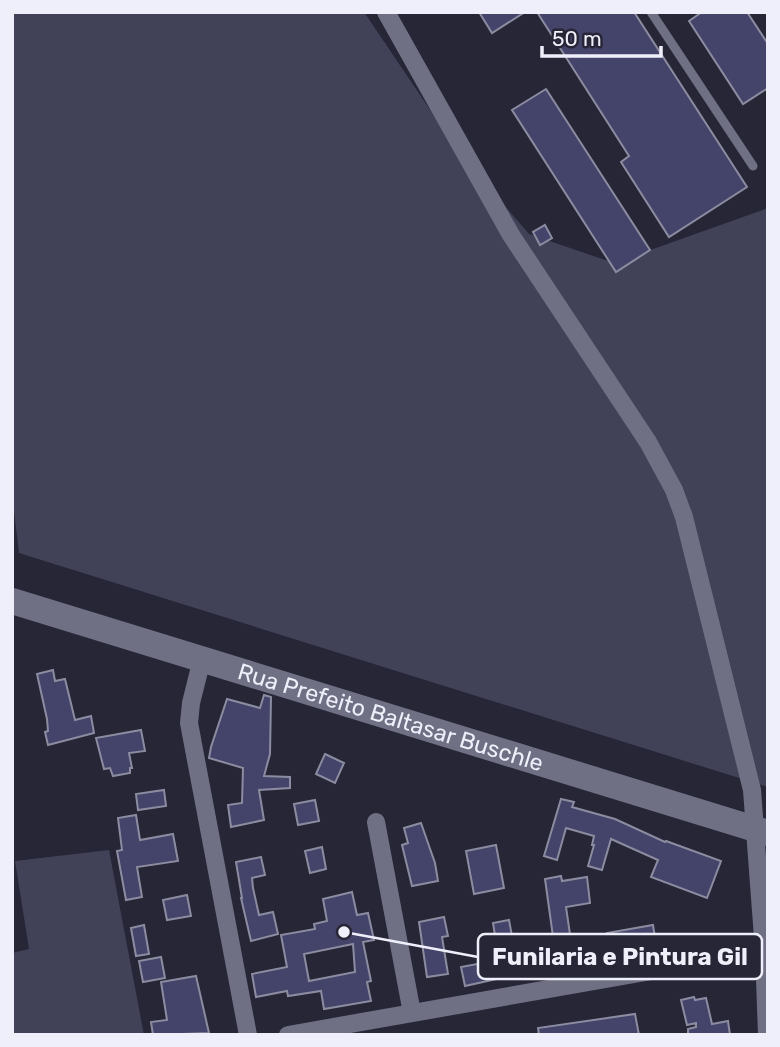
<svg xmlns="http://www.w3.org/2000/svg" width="780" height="1047" viewBox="0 0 780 1047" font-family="Rubik,sans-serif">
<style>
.green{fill:#414258}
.building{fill:#44436a;stroke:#8b8ca0;stroke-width:2;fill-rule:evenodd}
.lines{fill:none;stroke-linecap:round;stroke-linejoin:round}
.service{stroke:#6f7084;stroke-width:9}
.minor{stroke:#6f7084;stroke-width:18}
.secondary{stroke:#6f7084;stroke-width:26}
.labels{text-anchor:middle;stroke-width:7;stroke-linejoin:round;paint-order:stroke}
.street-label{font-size:23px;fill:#efeffb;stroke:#262637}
.leader{fill:none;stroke:#efeffb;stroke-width:2.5}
.callout-dot{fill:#efeffb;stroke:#262637;stroke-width:2.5}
.callout{fill:#262637;stroke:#efeffb;stroke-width:2.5}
.callout-label{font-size:24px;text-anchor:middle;font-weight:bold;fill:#efeffb}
</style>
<rect width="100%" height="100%" fill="#262637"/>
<g class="green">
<path d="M12 12H364L460 154 529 234 614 263 768 208V787L19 553 12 495Z"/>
<path d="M109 850 144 1035H12V953L29 949 15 861Z"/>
</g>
<g class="building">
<path d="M479 12H525L492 33Z"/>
<path d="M537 12H634L747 187 669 237 621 162 629 156Z"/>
<path d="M702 12H747L768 44V88L743 104 689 21Z"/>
<path d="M546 89 650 250 616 272 512 110Z"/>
<path d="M545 225 552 238 540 245 533 232Z"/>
<path d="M53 670 55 681 65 679 75 720 91 716 94 733 48 745 45 732 48 731 47 719 37 674Z"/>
<path d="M264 695 271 697 270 754 264 776 290 777V788L259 790 264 820 231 827 228 805 242 803 243 768 209 758 211 747 227 699 260 708Z"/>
<path d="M141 730 145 751 129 753 132 768H130V773L113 776 110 768 104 769 96 738Z"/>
<path d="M325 754 344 763 335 783 316 774Z"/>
<path d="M164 790 166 806 138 810 136 794Z"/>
<path d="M561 799 574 802 572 807 615 819 665 842 666 841 721 861 707 898 651 877 658 860 611 839 602 870 588 866 594 845H592L594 836 566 828 557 860 544 856Z"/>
<path d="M315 800 319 821 298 825 294 804Z"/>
<path d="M136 815 140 840 173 834 178 861 137 867 142 897 126 900 117 851 122 850 118 818Z"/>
<path d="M421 823 435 863 438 881 412 886 402 845 408 843 404 828Z"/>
<path d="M496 845 504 888 474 894 466 851Z"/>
<path d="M322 847 326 869 310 873 305 851Z"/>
<path d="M261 857 265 875 252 878 253 888 259 915 273 912 278 934 251 941 241 898H242L236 862Z"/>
<path d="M561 876 562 881 587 877 590 903 566 907 572 948 555 951 545 879Z"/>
<path d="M352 892 357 915 368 913 374 940 363 942 371 981 367 982 371 1001 324 1009 321 991 288 996 287 991 256 997 252 974 287 967 281 935 315 929 314 924 327 921 323 899ZM353 944 355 972 309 981 304 954Z"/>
<path d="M187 895 191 916 167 920 163 900Z"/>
<path d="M444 917 448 936 442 937 448 974 427 977 419 922Z"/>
<path d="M509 920 519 974 465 986 461 967 499 960 493 923Z"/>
<path d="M144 925 149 954 136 956 131 928Z"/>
<path d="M653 925 657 951 611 959 607 933Z"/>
<path d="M161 957 165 978 143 982 139 961Z"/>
<path d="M196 976 209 1033 153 1035 151 1022 167 1020 161 982Z"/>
<path d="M694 997 695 1000 706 998 712 1024 728 1021 730 1035H688V1029L696 1027V1023L687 1025 681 1000Z"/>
<path d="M635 1014 639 1035H539L538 1028Z"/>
</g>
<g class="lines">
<path class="service" d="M651 12 753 166"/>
<g class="minor">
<path d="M386 12 511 235 648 442 674 490 684 517 752 790 764 951 767 1035"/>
<path d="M202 659 191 703 189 723 248 1035"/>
<path d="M376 822 412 1013"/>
<path d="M288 1035 764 951"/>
</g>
<path class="secondary" id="s1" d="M12 601 768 833"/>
</g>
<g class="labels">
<g class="street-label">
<text dy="8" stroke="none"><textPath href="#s1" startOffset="396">Rua Prefeito Baltasar Buschle</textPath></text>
</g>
</g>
<path class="leader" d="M344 932L478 957"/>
<circle class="callout-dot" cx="344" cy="932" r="7"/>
<rect class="callout" x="478" y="934" width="284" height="45" rx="7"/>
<g class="callout-label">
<text x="620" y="965">Funilaria e Pintura Gil</text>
</g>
<rect width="780" height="1047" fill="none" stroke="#efeffb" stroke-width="28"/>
<path d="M542 46v10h119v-10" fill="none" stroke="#efeffb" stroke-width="3.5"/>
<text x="552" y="46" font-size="21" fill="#efeffb" stroke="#262637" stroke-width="5" paint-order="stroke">50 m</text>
</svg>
